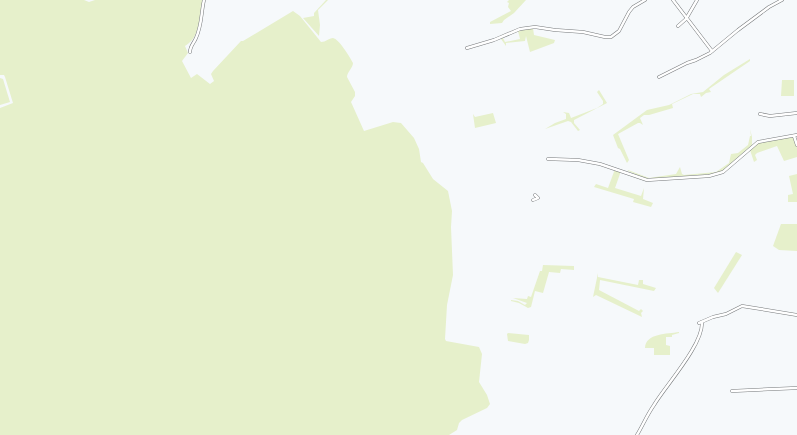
<svg xmlns="http://www.w3.org/2000/svg" width="797" height="435" viewBox="0 0 797 435" font-family="Jost,sans-serif">
<style>
.green{fill:#e6f0cb}
.lines{fill:none;stroke-linecap:round;stroke-linejoin:round}
.street-casing{stroke:#76797b;stroke-width:3.5}
.street{stroke:#fff;stroke-width:2.5}
</style>
<rect width="100%" height="100%" fill="#f6f9fb"/>
<g class="green">
<path d="M0 0H84L89 2 95 0H203C198 16 202 36 185 46L188 53 182 61 191 78 197 74 210 84 214 81 211 74 213 71 241 41H243L293 11 300 16 321 42C326 42 329 38 333 38 339 39 350 57 353 63 353 68 347 72 347 77L355 92V96L351 102 364 131 393 122 401 123 414 138 419 149 421 162 423 163 433 179 448 191 452 211 451 227 453 275 447 305 445 339 446 341 479 347 482 354 479 382 487 395 490 404 487 408 462 420 459 423 457 430 449 435H0V108L13 103 5 77 4 75H0Z"/>
<path d="M326 0H328L318 10 320 25 319 36 303 18 314 16V13Z"/>
<path d="M509 0H526L514 13 504 20 502 23 490 24V22L511 11 508 7 509 3 507 2Z"/>
<path d="M533 28 534 35 555 40 554 43 530 52 526 36 525 41 506 43V46L501 39 503 38 505 42 520 39 518 31Z"/>
<path d="M750 59V61L709 89 711 92 706 93 701 97 700 94H693L672 104 673 108 649 115H644L640 118 643 125 640 123H638L618 134 629 160 627 163 620 149 618 148 613 135 647 110 669 105 691 94 703 92 724 75Z"/>
<path d="M0 78 3 79 10 102 0 105Z"/>
<path d="M782 80H794V96H781Z"/>
<path d="M599 90 607 103 574 120V123L580 130 578 131 571 122 568 121 545 129 555 123 566 119V114L563 112 569 113 571 118 597 108 603 104V101L597 92Z"/>
<path d="M493 113 496 123 475 128 473 114 475 117Z"/>
<path d="M750 129 752 137V145L723 171 714 174 647 179 628 171V170L649 178 676 174 680 167 682 174 684 175 716 172 729 163 731 154 738 153 748 145 750 136H751Z"/>
<path d="M794 137 797 148V157L784 161 777 146 757 153 755 155 757 160 754 162 750 150 757 143 769 140Z"/>
<path d="M615 169 621 171 615 188 641 196 644 188 643 199 653 203 651 207 633 202 634 199 594 187 596 184 608 188Z"/>
<path d="M797 174V202H788V195L793 194 789 176Z"/>
<path d="M781 224H797V251L779 250 773 246Z"/>
<path d="M736 252 742 255 718 293 714 288Z"/>
<path d="M543 265 574 266V270L561 269 560 273 549 272 543 293 535 291 531 307 528 308 519 303 511 301V300L518 301 525 305 527 303 513 298 527 299 528 296 531 297 540 271H542Z"/>
<path d="M598 273V277L638 285 639 280H643V284L656 288 654 291 600 280 599 290 639 311 641 309 643 311 641 313 642 317 596 295 593 297Z"/>
<path d="M679 332V333L672 335V337H666V345L670 346V355H654V348H645C646 333 667 334 679 332Z"/>
<path d="M508 333 529 335V340L528 343 525 344 508 341 507 334Z"/>
</g>
<g class="lines">
<g class="street-casing">
<g id="street">
<path d="M673 0 712 51"/>
<path d="M678 26 686 19 697 0"/>
<path d="M467 48 494 40 520 29 535 27 555 30 583 32 605 37H611L619 31 629 12 633 7 645 0"/>
<path d="M190 52C190 46 194 43 196 38 202 25 201 13 204 0"/>
<path d="M659 77 687 63 696 60 710 53 738 30 769 7 782 0"/>
<path d="M760 114 770 116 797 113"/>
<path d="M794 136 797 145"/>
<path d="M548 159 578 160 600 164 647 180 709 176 723 172 758 142 797 135"/>
<path d="M533 200 538 198 535 195"/>
<path d="M699 323 713 317 726 314 742 306 797 315"/>
<path d="M732 391 797 388"/>
<path d="M637 435C643 425 647 415 654 405 666 385 703 345 702 322"/>
</g>
</g>
<use href="#street" class="street"/>
</g>
</svg>
